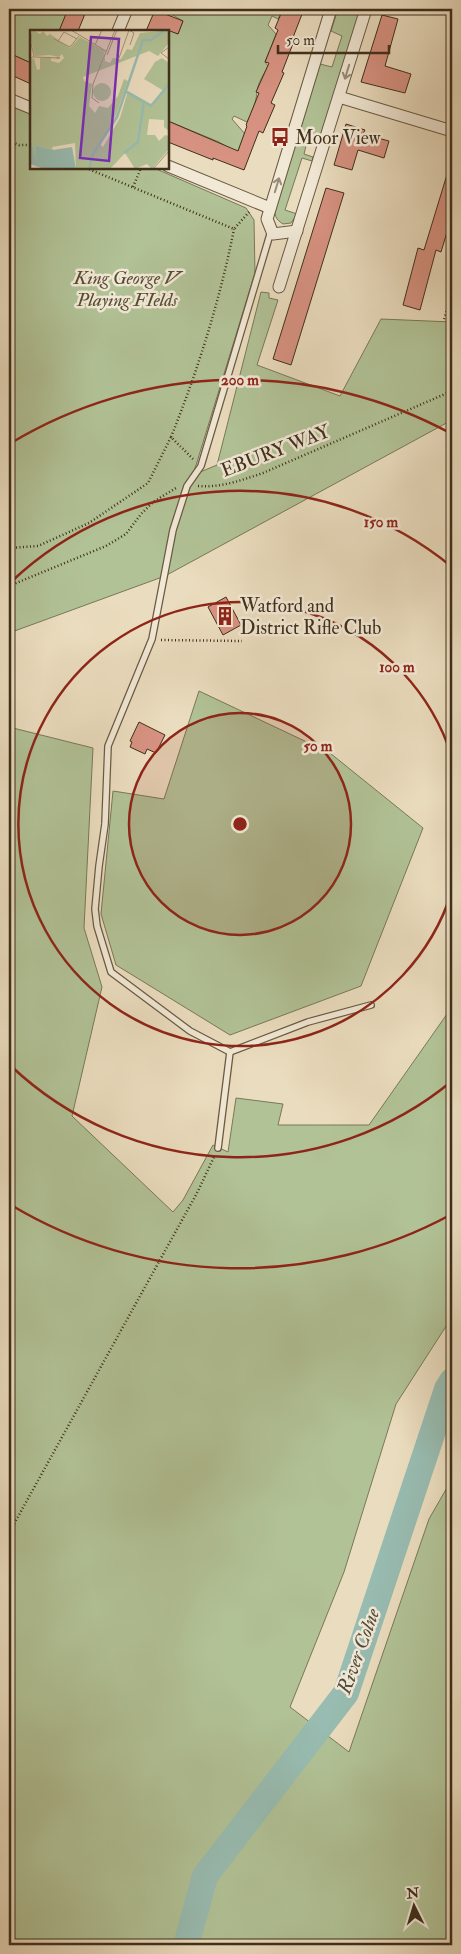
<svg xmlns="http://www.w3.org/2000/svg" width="461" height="1954" viewBox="0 0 461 1954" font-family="'IM FELL Double Pica',serif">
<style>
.green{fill:#b1c296;stroke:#787859}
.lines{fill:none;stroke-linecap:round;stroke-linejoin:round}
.river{stroke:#98bcb1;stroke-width:26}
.building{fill:#d79281;stroke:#3f2f1c}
.lane-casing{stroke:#6a5a44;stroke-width:8}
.street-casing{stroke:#6a5a44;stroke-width:13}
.path{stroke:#3f2f1c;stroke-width:2.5;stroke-dasharray:1 2.5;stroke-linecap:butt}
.lane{stroke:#f1e8d5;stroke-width:5.5}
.street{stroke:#f1e8d5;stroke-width:11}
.oneway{stroke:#988c78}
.ring{fill:none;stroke:#8f2418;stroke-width:2.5}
.labels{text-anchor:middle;stroke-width:5;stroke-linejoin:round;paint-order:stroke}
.poi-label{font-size:19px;fill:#3f2f1c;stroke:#f1e8d5;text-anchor:start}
.park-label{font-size:19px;font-style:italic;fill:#564c34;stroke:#f1e8d5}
.street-label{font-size:19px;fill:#3f2f1c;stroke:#f1e8d5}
.water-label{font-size:20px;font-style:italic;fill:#514b3a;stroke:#f1e8d5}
.inset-river{fill:none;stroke:#98bcb1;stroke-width:2.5}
.inset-road{fill:none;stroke:#a6977d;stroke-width:1}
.view{fill:#7b2cbf;fill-opacity:0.15;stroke:#7b2cbf;stroke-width:2.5}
.inset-edge{fill:none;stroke:#3f2f1c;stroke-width:2.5}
.centre{fill:#8f2418;stroke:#f1e8d5;stroke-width:2.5}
.ring-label{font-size:15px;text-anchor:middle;font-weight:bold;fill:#8f2418;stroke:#f1e8d5;stroke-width:5;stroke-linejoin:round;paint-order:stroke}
</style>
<rect width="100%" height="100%" fill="#eadcbe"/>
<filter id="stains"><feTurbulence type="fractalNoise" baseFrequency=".004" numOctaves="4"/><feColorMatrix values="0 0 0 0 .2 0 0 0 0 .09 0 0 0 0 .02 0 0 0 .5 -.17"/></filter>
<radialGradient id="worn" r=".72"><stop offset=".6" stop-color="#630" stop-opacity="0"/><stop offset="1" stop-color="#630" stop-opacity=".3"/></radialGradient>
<g class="green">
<path d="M9 9H69L59 31H31V63L9 53Z"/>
<path d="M162 9H283L278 19 272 16 268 25 276 34 265 62 268 66C264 74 257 84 257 92 256 103 252 112 247 122L234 116 232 119 245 134 237 153 219 142 168 121V54L169 50 168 49V31H162L164 28 178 34 183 21Z"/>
<path d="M338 9H361L320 139 308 138 304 154 313 157 312 161 302 158 285 210 297 214 291 223 283 224C275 219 274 215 276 206L320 64 332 67 342 36 331 31Z"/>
<path d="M9 104 31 114V168H154L246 208 254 220 255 273 193 475 217 465 261 292 269 293V298L278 300 257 365 340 396 381 319 452 322V420L165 576 9 633Z"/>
<path d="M199 691 330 753 423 828 361 986 230 1035 116 965 101 914 113 791 164 799Z"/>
<path d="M9 727 93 748 84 928 102 987 72 1116 173 1212 183 1200 213 1145 228 1152 236 1098 283 1104 278 1125H369L452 1007V1317L396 1404 344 1572 290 1707 349 1752 429 1519 452 1479V1945H9Z"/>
</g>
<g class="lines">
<path class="river" d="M186 1945 205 1876 346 1693 447 1389 452 1381"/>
</g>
<g class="building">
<path d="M68 9H87L78 31H59Z"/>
<path d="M283 9H304L292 40 294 41 282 72 284 73 271 103 275 105 263 133 259 131 244 170 213 158V160L168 142V121L238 151 247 126 246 125 259 93 256 92 269 63 265 62 278 30 275 28Z"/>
<path d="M155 10 183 21 178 34 170 31H146Z"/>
<path d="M382 15 398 19 385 66 411 74 405 93 361 82Z"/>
<path d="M9 53 31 63V84L9 74Z"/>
<path d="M346 124 365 130 363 134 389 141 384 158 358 150 352 170 334 165Z"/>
<path d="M449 168 452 169V222H450L441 252 436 250 420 310 403 305 418 248 424 250Z"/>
<path d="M326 188 344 193 291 365 273 359Z"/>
<path d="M226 597 241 625 223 635 208 607Z"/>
<path d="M139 722 165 735 156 753 147 749 145 754 130 747 132 742 130 741Z"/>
</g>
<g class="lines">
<g class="lane-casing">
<g id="lane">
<path d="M271 231 201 466 187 486 173 530 152 639 108 746 105 824 99 866 95 909 97 926 111 972 190 1031 230 1052 308 1022 371 1005"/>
<path d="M218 1148 230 1052"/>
</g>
</g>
<g class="street-casing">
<g id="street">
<path d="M118 31 127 9"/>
<path d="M339 97 452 131"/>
<path d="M9 99 31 108"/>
<path d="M168 166 270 208"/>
<path d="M297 231 273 234 267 219 331 9"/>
<path d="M279 287 366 9"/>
</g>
</g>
<g class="path">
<path d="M9 141 19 145H31"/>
<path d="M86 168 234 229 249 212"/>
<path d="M133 187 141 168"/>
<path d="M444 319 452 295"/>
<path d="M171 437C198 370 220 300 234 229"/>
<path d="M198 486C221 488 242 480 263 473L452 391"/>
<path d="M9 548 38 546 89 523 148 483 171 437 193 459"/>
<path d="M9 586 106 546 126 534 141 514 153 502 176 488"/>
<path d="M161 640 242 641"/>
<path d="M9 1533 197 1193 214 1157"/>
</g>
<use href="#lane" class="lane"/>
<use href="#street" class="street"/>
</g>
<defs><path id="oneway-shaft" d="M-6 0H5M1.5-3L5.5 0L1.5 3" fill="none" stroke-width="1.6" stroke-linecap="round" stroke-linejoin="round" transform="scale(1.25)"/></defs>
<g class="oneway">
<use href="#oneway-shaft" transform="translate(347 72) rotate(107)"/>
<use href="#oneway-shaft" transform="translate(277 185) rotate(-73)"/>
</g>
<circle cx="240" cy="824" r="111" fill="#8f2418" fill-opacity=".12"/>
<g class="ring">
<circle cx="240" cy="824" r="111"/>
<path d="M452 891A222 222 0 1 1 452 757"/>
<path d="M452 1081A333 333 0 0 1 11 1066M11 582A333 333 0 0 1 452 567"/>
<path d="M452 1214A444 444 0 0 1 11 1205M11 443A444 444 0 0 1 452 434"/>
</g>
<defs>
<g id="bus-bare" transform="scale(1.5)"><path d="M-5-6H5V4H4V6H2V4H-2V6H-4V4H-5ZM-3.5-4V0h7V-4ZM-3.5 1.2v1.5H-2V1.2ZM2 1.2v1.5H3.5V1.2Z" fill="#8f2418" stroke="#f1e8d5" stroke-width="2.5" paint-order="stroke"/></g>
<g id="building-bare" transform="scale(1.5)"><path d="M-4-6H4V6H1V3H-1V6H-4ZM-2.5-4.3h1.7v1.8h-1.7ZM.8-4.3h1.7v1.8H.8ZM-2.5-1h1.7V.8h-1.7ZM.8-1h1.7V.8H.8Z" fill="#8f2418" stroke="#f1e8d5" stroke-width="2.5" paint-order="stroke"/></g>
</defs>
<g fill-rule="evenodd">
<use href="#bus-bare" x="280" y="137"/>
<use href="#building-bare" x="225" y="616"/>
</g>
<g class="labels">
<g class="poi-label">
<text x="295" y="144">Moor View</text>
<text x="240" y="612">Watford and<tspan x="240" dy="22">District Rifle Club</tspan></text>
</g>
<g class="park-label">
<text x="127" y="284">King George V<tspan x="127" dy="22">Playing FIelds</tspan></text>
</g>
<g class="street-label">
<text transform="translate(275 450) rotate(-21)" y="7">EBURY WAY</text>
</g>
<g class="water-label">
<text transform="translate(358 1651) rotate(-70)" y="7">River Colne</text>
</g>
</g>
<g transform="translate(30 30)">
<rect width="139" height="139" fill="#eadcbe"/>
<path d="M3 0 10 4 13 1 17 6 20 4 40 18 50 7 75 21 71 37 75 26V31L80 33 83 28 91 29 97 19 102 20 110 3 139 0V13L128 26 119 21 53 47 54 51 62 54 59 76 65 83 69 76 78 78 88 66 94 49 98 51 86 85 70 114 73 117 90 88 98 61 121 74 139 56V101L134 97V90L119 89 117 105H125L129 111 135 105 139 106V119L122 139 117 134 105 139 95 123 80 139H46L45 113 22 117 23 120 5 115 9 132 7 133 0 107V30L4 28 7 40 10 39V28L21 27V31L29 33 34 28 32 24 29 27 20 25 5 26 0 7ZM132 28 139 33V54L134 61 114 49 125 32ZM63 62a9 9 0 1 1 18 0a9 9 0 1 1-18 0Z" fill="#b1c296"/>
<path d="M0 107 7 132 5 115 23 120 42 117 46 139H14L0 134Z" fill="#98bcb1"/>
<path class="inset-river" d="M95 61 121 76 139 54M94 123 108 112 114 71M59 139 63 124 87 87 113 10H121L135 0"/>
<path class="inset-road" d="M41 0 76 21M99 0 104 3 100 15M24 9 40 17 49 6M0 10 4 26 0 29M28 11 34 2 47 9M65 15 72 0M139 17 131 23 139 29M77 25 87 0M4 27 30 28H26M89 28 99 0M69 73 62 68 63 54 85 0M123 139 139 121"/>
<path class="view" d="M61 7 89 9 79 131 50 128Z"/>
<rect width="139" height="139" class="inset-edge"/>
</g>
<circle cx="240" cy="824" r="8" class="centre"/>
<g class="ring-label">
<text x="240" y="385">200 m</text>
<text x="381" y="527">150 m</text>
<text x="397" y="672">100 m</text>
<text x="318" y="751">50 m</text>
</g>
<rect width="461" height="1954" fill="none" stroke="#eadcbe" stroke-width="30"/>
<rect x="10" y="10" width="441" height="1934" fill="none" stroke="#3f2f1c" stroke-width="2.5"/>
<rect x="15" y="15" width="431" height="1924" fill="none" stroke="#3f2f1c"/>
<g transform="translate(414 1906) rotate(355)" stroke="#f1e8d5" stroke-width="4" paint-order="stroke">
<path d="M0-4L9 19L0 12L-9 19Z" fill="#3f2f1c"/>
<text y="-8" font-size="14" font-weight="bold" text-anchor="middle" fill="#3f2f1c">N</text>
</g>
<path d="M278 45v8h111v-8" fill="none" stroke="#3f2f1c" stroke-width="2.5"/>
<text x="286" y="45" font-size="15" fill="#3f2f1c" stroke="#f1e8d5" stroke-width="4" paint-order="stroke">50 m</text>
<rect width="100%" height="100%" filter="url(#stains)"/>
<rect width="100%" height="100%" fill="url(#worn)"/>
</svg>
